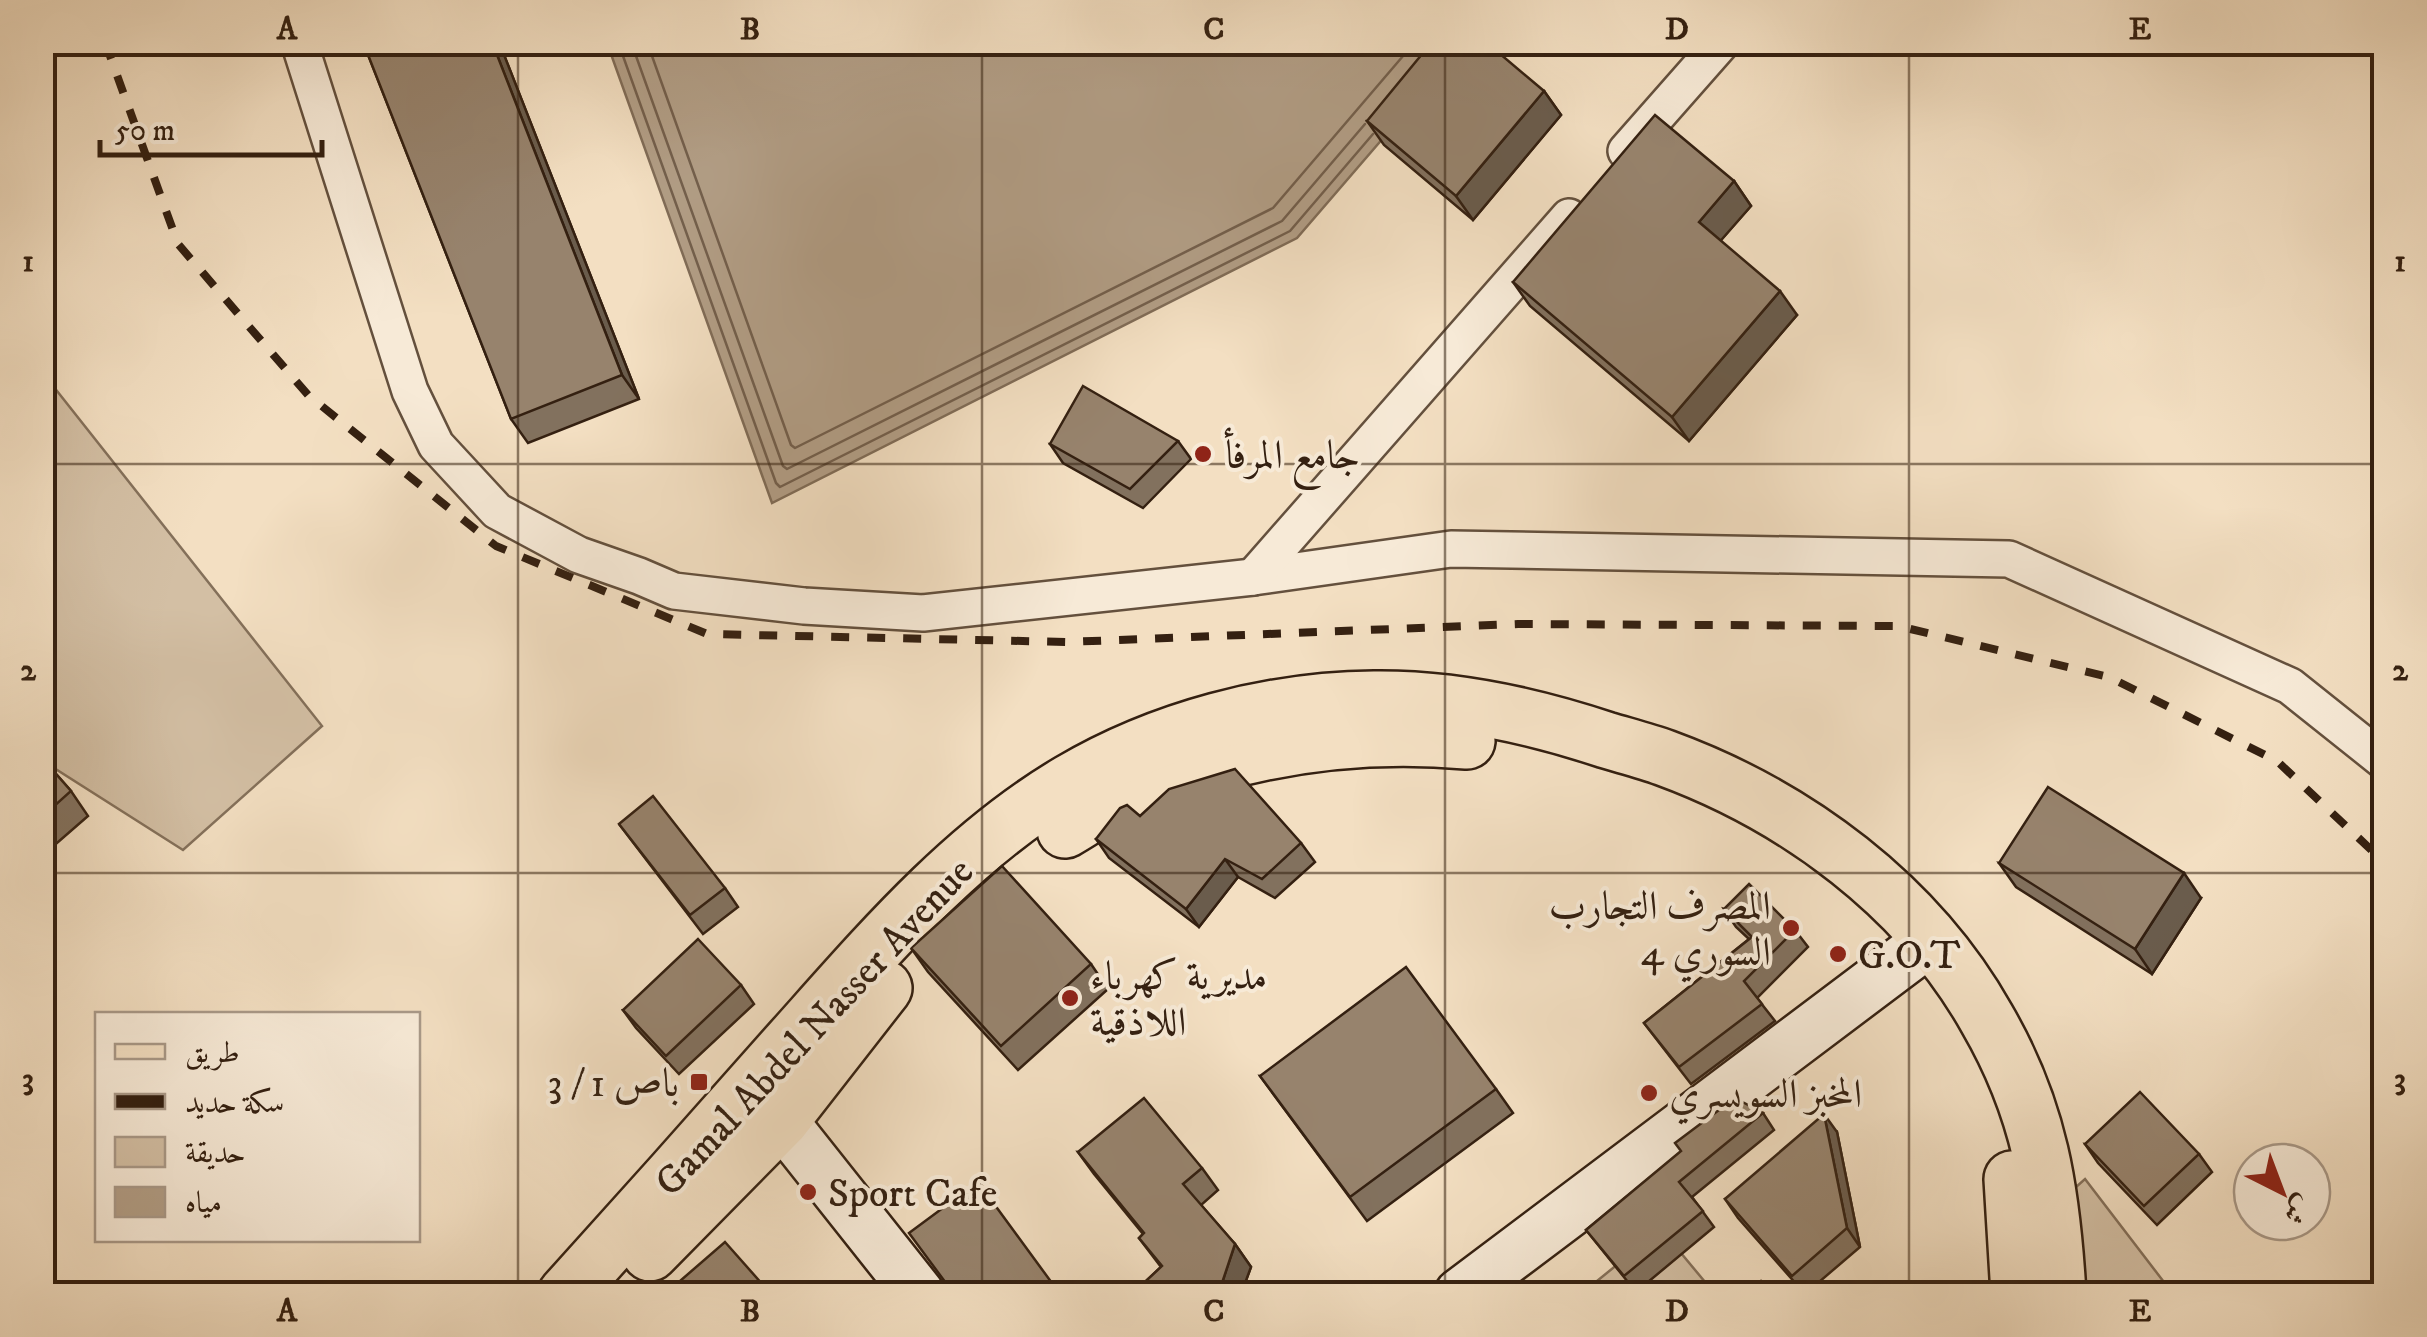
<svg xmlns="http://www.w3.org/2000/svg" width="2427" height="1337" viewBox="0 0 2427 1337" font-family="'IM FELL DW Pica',Amiri,serif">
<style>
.green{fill:#d3bfa4;stroke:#84705a;stroke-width:2.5}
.water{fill:#b29e86;stroke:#806c57;stroke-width:2.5}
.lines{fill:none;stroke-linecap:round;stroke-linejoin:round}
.shore{stroke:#735f4c;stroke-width:2.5}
.street-casing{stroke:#64503d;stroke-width:40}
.secondary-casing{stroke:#342011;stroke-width:55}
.primary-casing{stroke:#342011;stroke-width:60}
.street{stroke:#f7ead7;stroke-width:35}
.secondary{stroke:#f7ead7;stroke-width:50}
.primary{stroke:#f3dfc2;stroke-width:55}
.rail{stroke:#342011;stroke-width:8;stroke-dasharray:18 18;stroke-linecap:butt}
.wall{fill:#82715e;stroke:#342011;stroke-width:2.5}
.shaded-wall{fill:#6a5c4c;stroke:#342011;stroke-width:2.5}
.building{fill:#97836d;stroke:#342011;stroke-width:2.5}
.grid{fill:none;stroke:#342011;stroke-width:2.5;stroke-opacity:0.55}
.poi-dot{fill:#8f2418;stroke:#f7ead7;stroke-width:4}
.labels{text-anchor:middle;stroke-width:8;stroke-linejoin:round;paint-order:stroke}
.poi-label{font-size:40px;fill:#342011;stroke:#f7ead7;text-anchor:start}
.street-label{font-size:40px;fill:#342011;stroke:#f7ead7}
.neatline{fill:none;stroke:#342011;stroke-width:4}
.grid-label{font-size:32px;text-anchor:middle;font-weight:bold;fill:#342011}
</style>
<rect width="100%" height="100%" fill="#f3dfc2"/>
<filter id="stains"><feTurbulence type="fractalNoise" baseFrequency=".002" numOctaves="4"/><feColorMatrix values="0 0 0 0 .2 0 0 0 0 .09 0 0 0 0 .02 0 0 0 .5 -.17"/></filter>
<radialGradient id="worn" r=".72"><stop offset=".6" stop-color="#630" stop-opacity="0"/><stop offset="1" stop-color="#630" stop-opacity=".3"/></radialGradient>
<g class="green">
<path d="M42 372 322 726 183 850 43 761Z"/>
<path d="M2085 1179 2170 1290 2167 1294H2080L2067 1195Z"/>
<path d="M1661 1229 1715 1294H1581Z"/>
</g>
<path class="water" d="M607 43H1465L1297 238 772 503Z"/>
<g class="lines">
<g class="shore">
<path d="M618 42 776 483 780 487 1290 231 1373 134"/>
<path d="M631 42 783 466 787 469 1282 221 1365 124"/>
<path d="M647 42 791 445 795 448 1273 208 1415 42"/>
</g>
<g class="street-casing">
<g id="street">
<path d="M299 42 410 391 436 445 497 511 579 555 639 576 674 591 804 606 923 613 1253 577 1451 549 2009 559 2290 686 2384 761"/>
<path d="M1626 151 1722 42"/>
<path d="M1253 577 1569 217"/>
</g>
</g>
<g class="secondary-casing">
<g id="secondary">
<path d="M781 1120 919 1294"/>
<path d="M1460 1294 1909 956"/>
</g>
</g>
<g class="primary-casing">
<g id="primary">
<path d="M1065 830C1081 821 1096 810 1112 802 1128 794 1146 789 1162 782 1260 745 1363 732 1467 741"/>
<path d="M2012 1179 2019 1294"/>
<path d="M650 1253 781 1120 884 988"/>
<path d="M566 1294C642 1210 717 1126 792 1041 876 947 960 847 1070 782 1160 729 1269 700 1374 699 1454 698 1531 715 1606 740 1626 746 1646 751 1665 758 1796 806 1918 896 1987 1019 2040 1110 2052 1191 2058 1294"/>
</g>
</g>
<use href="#street" class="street"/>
<use href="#secondary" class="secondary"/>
<use href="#primary" class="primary"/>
<path class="rail" d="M105 42 178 244 308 395 496 546 707 634 1067 642 1518 624 1898 626 2109 677 2277 761 2384 862"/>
</g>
<g class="wall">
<path d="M363 42H499L639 399 528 443 511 419Z"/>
<path d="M1544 91 1561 115 1473 220 1384 145 1367 121Z"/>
<path d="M1734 181 1751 206 1720 241 1797 315 1689 441 1530 306 1513 282Z"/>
<path d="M1178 441 1191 459 1143 508 1063 463 1050 444Z"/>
<path d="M42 758 71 791 88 816 42 856Z"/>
<path d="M1140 816 1301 843 1315 862 1275 898 1238 877 1199 927 1109 858 1096 839Z"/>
<path d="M619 824 725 888 738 907 703 934Z"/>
<path d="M1999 863 2201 898 2152 974 2016 887Z"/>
<path d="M1724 909 1795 930 1808 947 1757 998 1775 1021 1691 1084 1644 1023 1749 939 1736 927Z"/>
<path d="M911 948 1091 964 1108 989 1018 1070 928 972Z"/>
<path d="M741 985 754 1004 679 1074 636 1028 623 1010Z"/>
<path d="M1260 1076 1496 1089 1513 1113 1367 1221Z"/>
<path d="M1763 1113 1774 1130 1692 1197 1714 1227 1636 1292 1586 1230 1681 1152Z"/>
<path d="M1837 1132 1860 1247 1805 1294 1738 1218 1725 1199Z"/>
<path d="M2085 1144 2199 1154 2212 1172 2157 1225 2098 1163Z"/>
<path d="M1078 1152 1202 1168 1218 1190 1201 1205 1235 1244 1251 1267 1241 1294H1132L1161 1267 1139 1238 1143 1234 1094 1174Z"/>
</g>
<g class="shaded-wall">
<path d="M492 42H499L639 399 622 375Z"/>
<path d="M1544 91 1561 115 1473 220 1456 196Z"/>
<path d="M1734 181 1751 206 1716 246 1699 222Z"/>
<path d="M1780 291 1797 315 1689 441 1672 417Z"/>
<path d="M1225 859 1238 877 1199 927 1186 909Z"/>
<path d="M2184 873 2201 898 2152 974 2135 949Z"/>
<path d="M1824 1114 1837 1132 1860 1247 1847 1228Z"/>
<path d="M1235 1244 1251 1267 1241 1294H1230L1222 1283Z"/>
</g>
<g class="building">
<path d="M363 42H492L622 375 511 419Z"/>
<path d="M1432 42H1486L1544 91 1456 196 1367 121Z"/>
<path d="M1655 115 1734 181 1699 222 1780 291 1672 417 1513 282Z"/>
<path d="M2384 148V177L2374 153Z"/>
<path d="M1083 386 1178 441 1130 489 1050 444Z"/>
<path d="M42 758 71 791 42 817Z"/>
<path d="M1235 769 1301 843 1262 879 1225 859 1186 909 1096 839 1120 808 1127 805 1140 816 1169 789Z"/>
<path d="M2048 787 2184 873 2135 949 1999 863Z"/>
<path d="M653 796 725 888 690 915 619 824Z"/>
<path d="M1002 866 1091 964 1001 1046 911 948Z"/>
<path d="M1749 884 1795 930 1744 981 1762 1004 1679 1067 1644 1023 1752 937 1724 909Z"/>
<path d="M698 939 741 985 666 1056 623 1010Z"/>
<path d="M1406 967 1496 1089 1350 1197 1260 1076Z"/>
<path d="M2140 1092 2199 1154 2144 1206 2085 1144Z"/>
<path d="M1144 1098 1202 1168 1183 1184 1235 1244 1222 1283 1232 1294H1132L1162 1266 1139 1238 1144 1233 1078 1152Z"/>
<path d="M1735 1098 1763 1113 1679 1182 1703 1211 1624 1276 1586 1230 1681 1151 1675 1143Z"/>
<path d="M1824 1114 1847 1228 1792 1276 1725 1199Z"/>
<path d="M978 1182 1060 1294H954L909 1233Z"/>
<path d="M725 1242 771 1294H665Z"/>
<path d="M1761 1281 1773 1294H1745Z"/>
</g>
<path class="grid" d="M518 42V1294M982 42V1294M1445 42V1294M1909 42V1294M42 464H2384M42 873H2384"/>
<g class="poi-dot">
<circle cx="1203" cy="454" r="10"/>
<circle cx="1791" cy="928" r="10"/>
<circle cx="1838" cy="954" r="10"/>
<circle cx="1070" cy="998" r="10"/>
<rect x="689" y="1072" width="20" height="20" rx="5"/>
<circle cx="1649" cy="1093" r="10"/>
<circle cx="808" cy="1192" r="10"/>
</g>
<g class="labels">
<g class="poi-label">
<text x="1223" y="468">جامع المرفأ</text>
<text x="1771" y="919" text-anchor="end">المصرف التجارب<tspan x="1771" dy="46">السوري 4</tspan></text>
<text x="1858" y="968">G.O.T</text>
<text x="1090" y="989">مديرية كهرباء<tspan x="1090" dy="46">اللاذقية</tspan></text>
<text x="679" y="1096" text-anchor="end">باص 1 / 3</text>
<text x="1669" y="1107">المخبز السويسري</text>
<text x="828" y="1206">Sport Cafe</text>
</g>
<g class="street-label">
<text transform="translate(813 1026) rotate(-47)" y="14">Gamal Abdel Nasser Avenue</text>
</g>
</g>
<rect width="2427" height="1337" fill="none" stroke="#f3dfc2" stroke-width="110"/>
<rect x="95" y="1012" width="325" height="230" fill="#f7ead7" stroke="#a99988" stroke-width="2.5"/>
<rect x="115" y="1044" width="50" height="15" fill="#f3dfc2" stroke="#a99988" stroke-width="2.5"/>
<text x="185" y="1062" font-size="30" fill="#342011">طريق</text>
<rect x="115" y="1094" width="50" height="15" fill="#342011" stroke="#a99988" stroke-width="2.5"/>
<text x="185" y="1112" font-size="30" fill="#342011">سكة حديد</text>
<rect x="115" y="1137" width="50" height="30" fill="#d3bfa4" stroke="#a99988" stroke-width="2.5"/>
<text x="185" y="1162" font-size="30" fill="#342011">حديقة</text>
<rect x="115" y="1187" width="50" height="30" fill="#b29e86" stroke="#a99988" stroke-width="2.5"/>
<text x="185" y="1212" font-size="30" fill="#342011">مياه</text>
<g transform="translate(2282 1192) rotate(138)"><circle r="48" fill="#f7ead7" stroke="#a99988" stroke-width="2.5"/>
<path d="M0-8L18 38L0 25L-18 38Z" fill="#8f2418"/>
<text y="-15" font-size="28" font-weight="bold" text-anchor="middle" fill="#342011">ش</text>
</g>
<path d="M100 140v15h222v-15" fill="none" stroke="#342011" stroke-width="5"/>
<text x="115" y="140" font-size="30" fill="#342011" stroke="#f7ead7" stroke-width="8" paint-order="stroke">50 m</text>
<rect x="55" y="55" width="2317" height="1227" class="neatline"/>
<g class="grid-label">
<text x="287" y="39">A</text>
<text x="750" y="39">B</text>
<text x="1214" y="39">C</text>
<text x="1677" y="39">D</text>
<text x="2140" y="39">E</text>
<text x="28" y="271">1</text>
<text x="2400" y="271">1</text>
<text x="28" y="680">2</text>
<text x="2400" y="680">2</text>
<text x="28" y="1089">3</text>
<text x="2400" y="1089">3</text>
<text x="287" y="1321">A</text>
<text x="750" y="1321">B</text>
<text x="1214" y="1321">C</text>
<text x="1677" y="1321">D</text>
<text x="2140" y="1321">E</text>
</g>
<rect width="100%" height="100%" filter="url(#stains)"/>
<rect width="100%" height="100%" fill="url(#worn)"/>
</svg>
